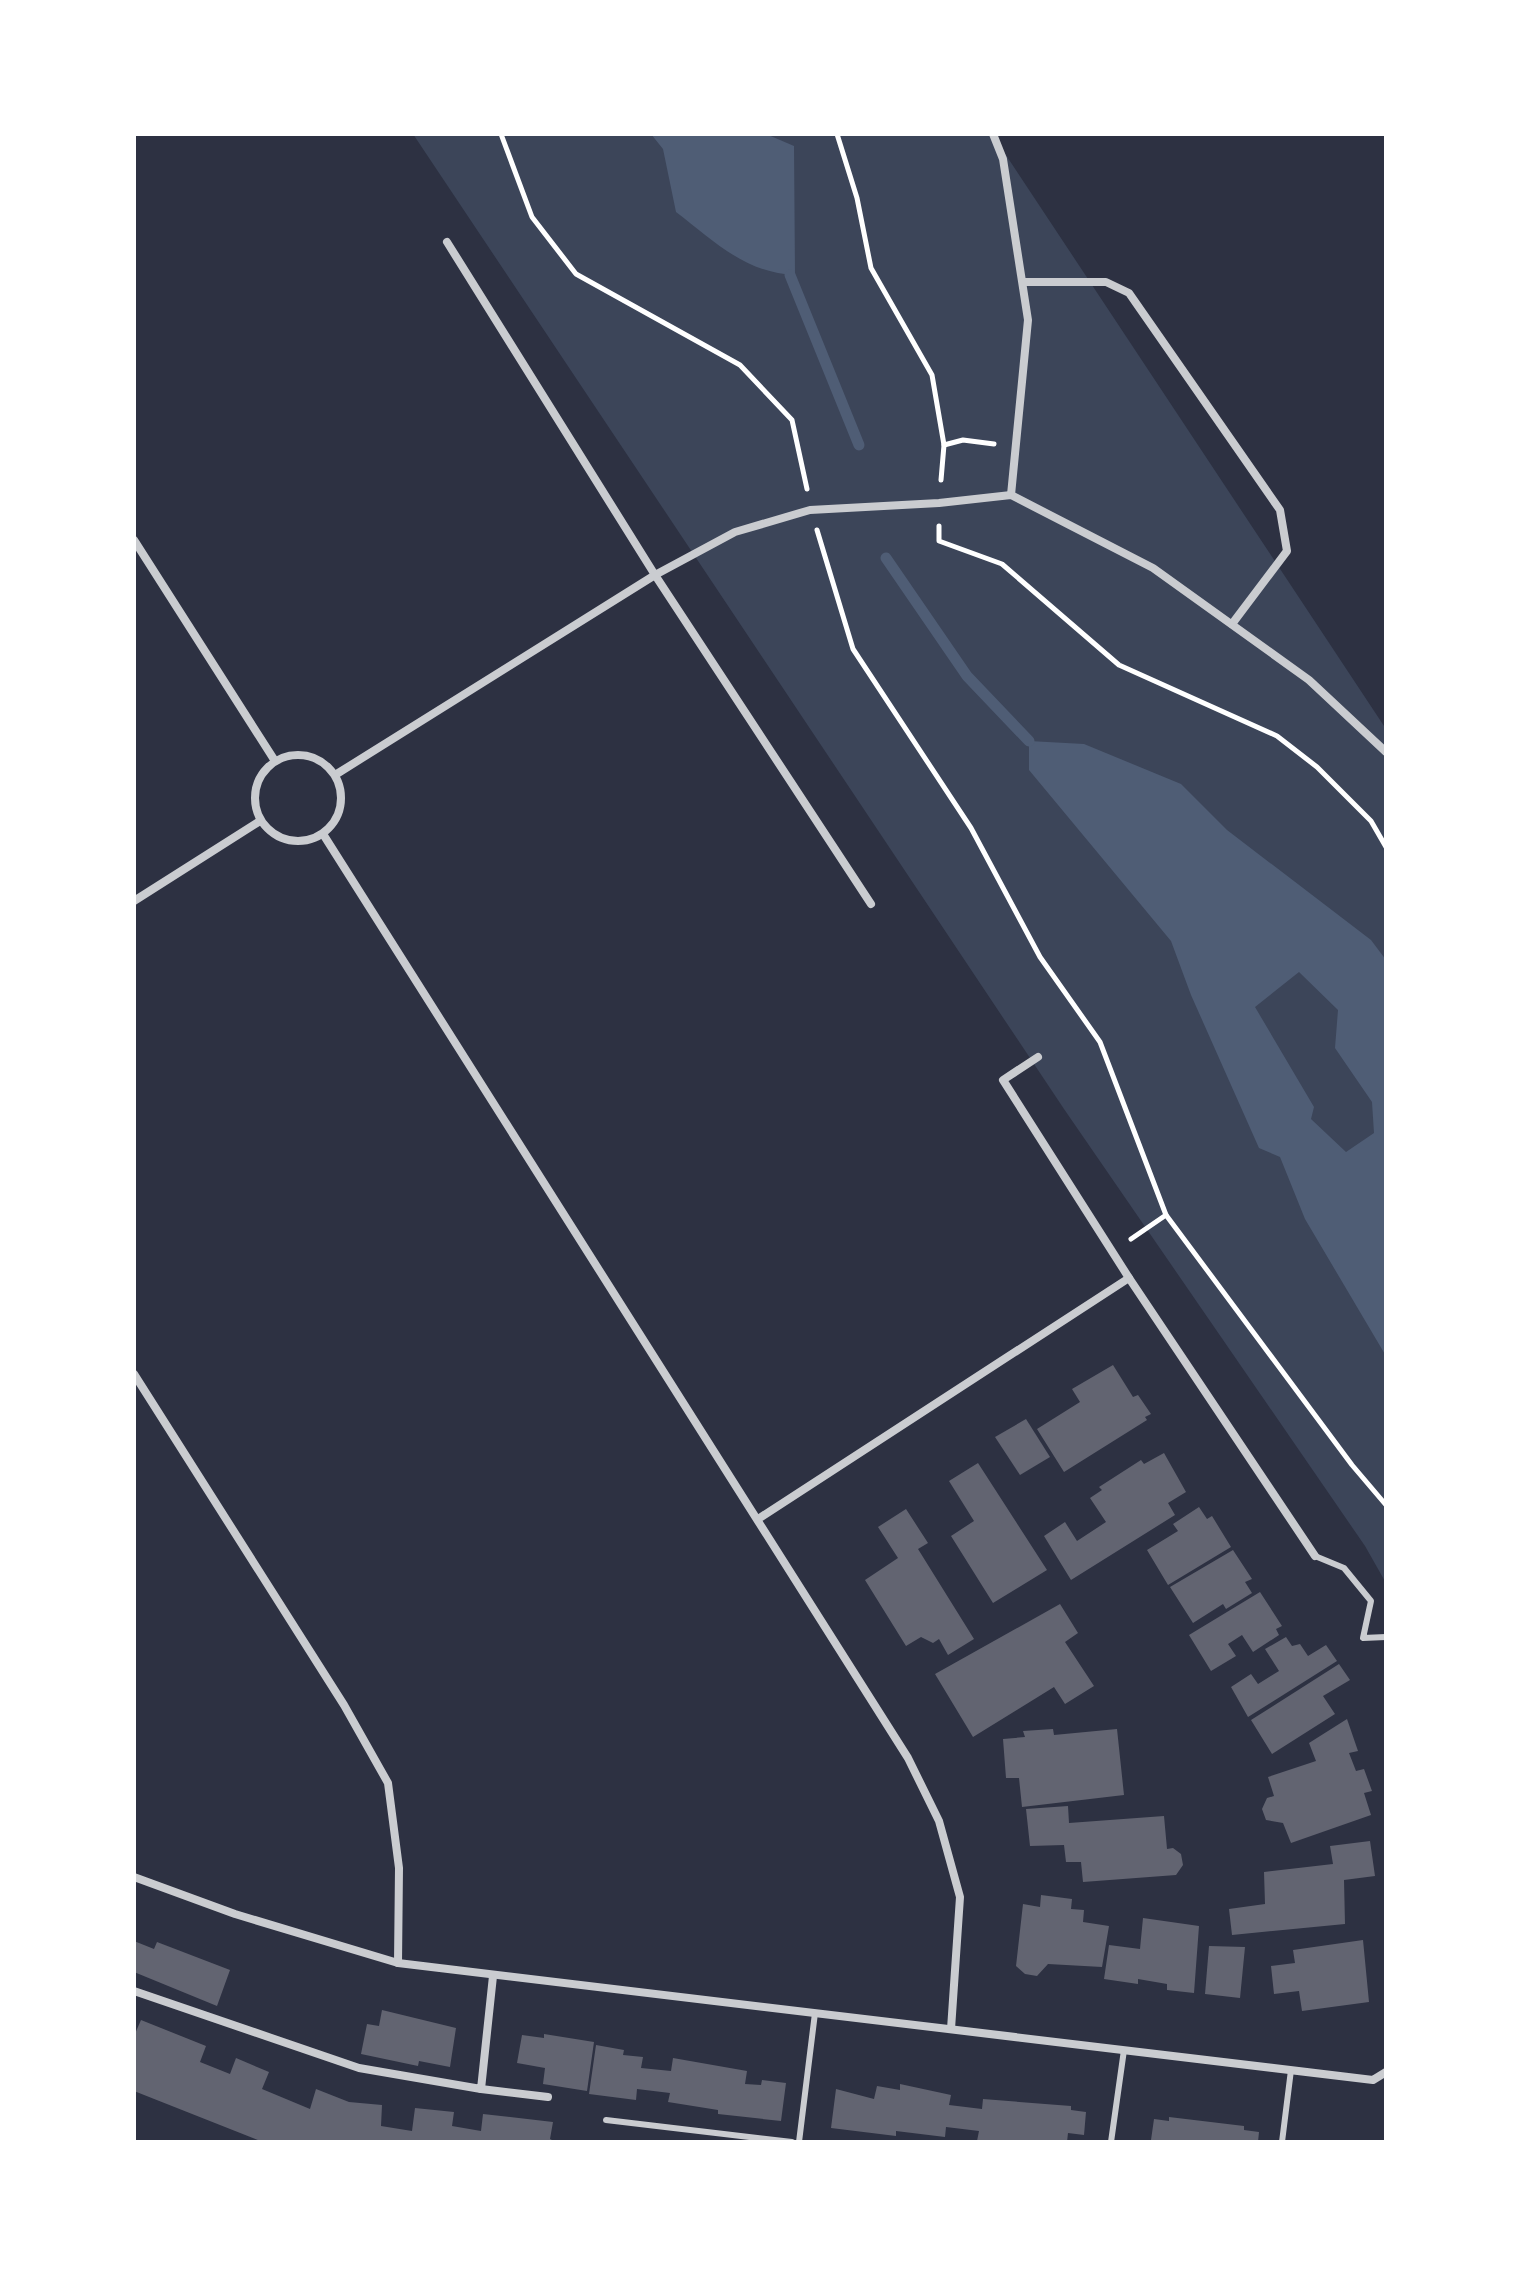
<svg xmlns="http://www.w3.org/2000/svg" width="1520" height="2276" viewBox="0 0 1520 2276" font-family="Karla,sans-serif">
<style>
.green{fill:#3c4559}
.water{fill:#4f5d75;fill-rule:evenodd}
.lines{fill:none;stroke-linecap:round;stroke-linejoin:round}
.stream{stroke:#4f5d75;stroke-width:11}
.building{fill:#626471}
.path{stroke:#fff;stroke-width:5}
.service{stroke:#caccd0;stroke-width:6}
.minor{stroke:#caccd0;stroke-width:8}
</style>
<rect width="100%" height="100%" fill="#2d3142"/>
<path class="green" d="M413 134H992L1386 729V1583L1365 1546 1064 1109Z"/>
<g class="water">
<path d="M651 134H766L794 146 795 275C745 273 714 241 676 212L663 149Z"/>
<path d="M1029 741 1084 744 1181 784 1227 830 1371 940 1386 960V1356L1305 1219 1280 1157 1259 1148 1191 995 1171 941 1029 770ZM1299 972 1338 1010 1335 1048 1372 1102 1374 1133 1346 1152 1311 1119 1314 1107 1255 1007Z"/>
</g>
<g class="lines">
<g class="stream">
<path d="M790 275 859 445"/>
<path d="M886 558 967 676 1029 741"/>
</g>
</g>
<g class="building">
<path d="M1113 1365 1133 1397 1138 1395 1151 1414 1145 1417 1147 1420 1064 1472 1037 1429 1080 1402 1072 1389Z"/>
<path d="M1026 1419 1050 1457 1020 1475 995 1437Z"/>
<path d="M1164 1453 1186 1492 1168 1503 1175 1515 1071 1580 1044 1536 1065 1522 1077 1541 1106 1522 1090 1498 1102 1490 1099 1487 1141 1460 1144 1464Z"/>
<path d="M978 1463 1047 1570 993 1603 951 1536 974 1521 949 1481Z"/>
<path d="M1199 1507 1207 1519 1212 1516 1231 1547 1168 1585 1147 1550 1178 1531 1173 1524Z"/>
<path d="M906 1509 928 1543 918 1549 974 1639 948 1655 939 1639 933 1643 921 1637 906 1646 865 1580 898 1558 878 1527Z"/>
<path d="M1233 1550 1252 1579 1245 1582 1252 1593 1226 1609 1223 1604 1193 1623 1170 1587Z"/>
<path d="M1260 1592 1282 1626 1276 1629 1279 1635 1253 1652 1242 1635 1228 1644 1236 1656 1211 1671 1189 1635Z"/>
<path d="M1060 1604 1078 1633 1065 1642 1094 1686 1065 1704 1054 1687 973 1737 935 1674Z"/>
<path d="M1286 1637 1292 1646 1300 1644 1308 1656 1326 1645 1337 1661 1248 1717 1231 1687 1251 1674 1258 1684 1279 1671 1265 1649Z"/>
<path d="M1339 1664 1350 1680 1323 1696 1335 1714 1272 1754 1251 1720Z"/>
<path d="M1347 1719 1358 1751 1349 1753 1356 1771 1364 1769 1372 1791 1364 1793 1371 1815 1291 1843 1283 1823 1266 1820 1262 1809 1267 1798 1274 1796 1268 1777 1316 1761 1309 1743Z"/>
<path d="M1053 1729 1054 1735 1117 1729 1124 1795 1022 1807 1019 1778H1006L1003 1739 1025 1737 1023 1731Z"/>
<path d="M1068 1806 1069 1823 1164 1816 1167 1849 1173 1848 1181 1854 1183 1865 1176 1875 1083 1882 1081 1862H1066L1064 1845 1030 1846 1026 1809Z"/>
<path d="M1370 1841 1375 1876 1344 1880 1345 1924 1232 1935 1229 1909 1265 1904 1264 1872 1333 1864 1330 1846Z"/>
<path d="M1041 1895 1072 1899 1071 1909 1084 1910 1083 1922 1109 1926 1102 1967 1048 1964 1037 1976 1025 1974 1016 1966 1023 1904 1040 1907Z"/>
<path d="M1143 1918 1199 1926 1194 1993 1167 1990V1984L1138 1979V1984L1104 1979 1109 1945 1140 1949Z"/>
<path d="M1363 1940 1369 2002 1302 2011 1299 1991 1274 1994 1271 1966 1295 1963 1293 1950Z"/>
<path d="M134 1941 154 1949 157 1942 230 1970 217 2006 134 1972Z"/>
<path d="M1209 1946 1245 1947 1240 1998 1205 1994Z"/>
<path d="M382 2010 456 2028 450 2067 419 2061 418 2066 361 2054 367 2024 379 2026Z"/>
<path d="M141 2020 206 2046 200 2062 230 2074 236 2058 269 2072 262 2089 310 2109 316 2089 349 2102 382 2105 381 2126 412 2131 415 2108 454 2112 452 2126 481 2131 483 2114 553 2122 550 2139 556 2142H263L134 2091V2036Z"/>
<path d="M544 2034 594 2042 587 2091 543 2084 545 2068 517 2063 522 2035 544 2038Z"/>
<path d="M596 2045 624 2050 623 2055 643 2057 641 2068 671 2071 673 2058 747 2071 745 2084 761 2085 762 2080 786 2083 781 2121 718 2114V2110L668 2102 670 2093 637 2089 636 2100 589 2094Z"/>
<path d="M900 2084 951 2095 949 2105 982 2109 983 2099 1071 2106V2110L1086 2112 1084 2135 1068 2133 1067 2142H985L977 2141 979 2131 946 2127 945 2137 896 2131V2136L831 2128 836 2089 874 2099 877 2086 900 2090Z"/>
<path d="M1169 2117 1244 2126V2130L1259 2132 1258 2142 1151 2140 1154 2119 1169 2121Z"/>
</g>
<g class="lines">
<g class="path">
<path d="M501 134 532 217 576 274 740 365 792 420 807 489"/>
<path d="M837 134 857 198 871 268 932 375 944 445 941 480"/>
<path d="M944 445 963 440 994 444"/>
<path d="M939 526V541L1002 564 1119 665 1277 736 1317 767 1371 821 1386 847"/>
<path d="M817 530 853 649 971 828 1040 957 1100 1042 1166 1215 1352 1465 1386 1505"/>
<path d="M1131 1239 1166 1215"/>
</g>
<g class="service">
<path d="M1315 1556 1344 1568 1371 1601 1363 1638 1386 1637"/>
<path d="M606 2120 792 2142"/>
<path d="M799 2142 815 2013"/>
<path d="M1111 2142 1124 2050"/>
<path d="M1282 2142 1291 2070"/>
</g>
<g class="minor">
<path d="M993 134 1003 159 1028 320 1011 495"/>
<path d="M447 242 655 575 871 904"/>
<path d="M1023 282H1106L1129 293 1280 510 1287 551 1232 624"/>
<path d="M134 540 275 761"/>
<circle cx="298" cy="798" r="43"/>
<path d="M335 775 655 575 735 532 810 510 939 503 1011 495 1153 568 1309 680 1386 752"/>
<path d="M323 834 908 1758 939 1821 960 1897 951 2029"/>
<path d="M134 901 260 821"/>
<path d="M1038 1057 1003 1080 1129 1278 1315 1556"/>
<path d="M134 1374 344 1705 388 1783 399 1868 398 1963"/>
<path d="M758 1519 1129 1278"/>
<path d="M134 1877 235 1914 398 1963 1373 2080 1386 2072"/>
<path d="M134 1991 359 2068 481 2089 493 1976"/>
<path d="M481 2089 548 2097"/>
</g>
</g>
<rect width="1520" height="2276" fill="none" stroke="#ffffff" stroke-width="272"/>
</svg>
